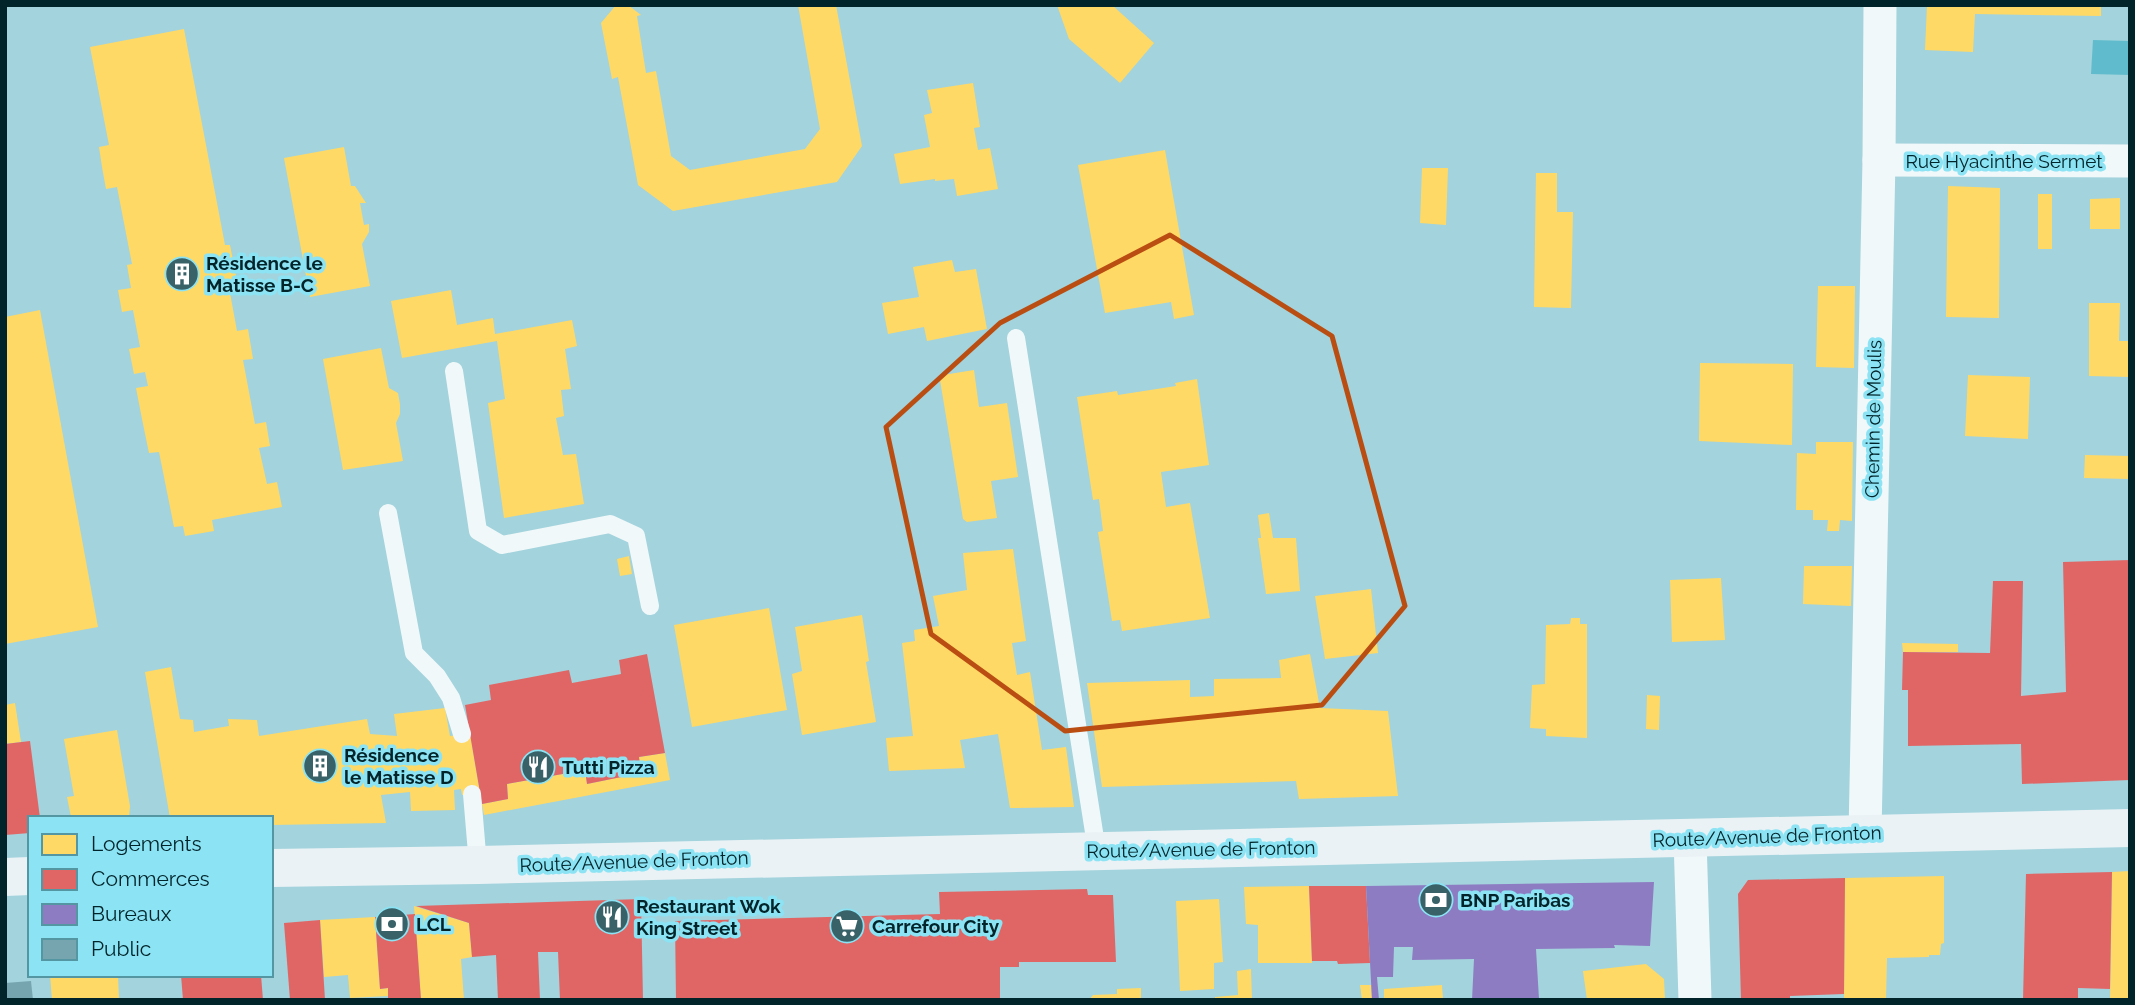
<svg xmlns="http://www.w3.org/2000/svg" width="2135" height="1005" viewBox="0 0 2135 1005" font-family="Raleway,sans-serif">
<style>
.water{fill:#60bccc}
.homes{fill:#ffd966}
.shops{fill:#e06666}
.offices{fill:#8e7cc3}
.public{fill:#76a5af}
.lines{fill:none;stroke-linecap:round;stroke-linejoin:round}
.service{stroke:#f1f8fa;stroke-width:18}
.minor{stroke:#f1f8fa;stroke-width:33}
.secondary{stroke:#eaf2f6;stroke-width:38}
.marked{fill:none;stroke:#ba4e12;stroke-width:5;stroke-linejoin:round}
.labels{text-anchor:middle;stroke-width:7;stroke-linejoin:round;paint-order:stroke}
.street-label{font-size:19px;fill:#00242a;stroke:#8ce3f3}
.poi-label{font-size:19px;font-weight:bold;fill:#00242a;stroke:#8ce3f3;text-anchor:start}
</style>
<rect width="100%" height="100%" fill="#a3d3dc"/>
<path class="water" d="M2093 40 2130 41V75L2091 74Z"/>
<g class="homes">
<path d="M616 5H628L641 15 637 16 646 73 656 71 671 156 690 170 805 149 820 129 798 5H836L862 146 837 182 673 211 638 185 618 77 612 79 601 23Z"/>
<path d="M1057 5H1112L1154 43 1120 83 1069 39Z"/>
<path d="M1927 5H2101V16L1975 14 1973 52 1925 50Z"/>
<path d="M184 29 225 245H230L239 291 230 293 237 331 248 329 253 359 243 360 255 424 266 422 270 446 259 448 267 484 277 482 282 507 212 520 214 531 185 536 183 526 174 527 159 452 149 453 142 419 136 388 148 386 145 372 134 374 129 349 140 347 133 310 122 312 118 290 131 288 127 265 132 264 117 187 106 189 102 167 99 147 109 145 90 47Z"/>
<path d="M973 83 980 127 974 128 978 150 990 148 998 189 957 196 954 179 935 181V179L900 184 894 154 930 147 924 115 932 113 927 90Z"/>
<path d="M344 147 351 186H355L366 203H360L364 225 369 224V232L362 244 370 286 310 297 284 158Z"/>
<path d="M1165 150 1194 315 1174 319 1171 302 1105 313 1078 165Z"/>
<path d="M1422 168H1448L1446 225 1420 223Z"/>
<path d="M1536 173H1557V212H1573L1571 308 1534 307Z"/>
<path d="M1948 186 2000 188 1999 318 1946 317Z"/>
<rect x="2038" y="194" width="14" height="55"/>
<path d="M2120 198V229H2090V199Z"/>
<path d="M952 260 955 272 976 269 987 329 927 341 924 327 888 334 882 303 919 297 913 267Z"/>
<path d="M1818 286H1855L1854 368 1816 367Z"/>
<path d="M451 290 457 325 493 318 495 334 572 320 577 346 565 349 571 389 561 390 564 416 556 418 563 455 576 454 584 504 504 518 488 403 505 399 497 341 402 358 391 301Z"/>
<path d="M2089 303H2120L2119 341H2130V377L2089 376Z"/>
<path d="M40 310 98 627 5 644V317Z"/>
<path d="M381 348 389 388 398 393 400 404V414L396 423 403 461 343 470 323 359Z"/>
<path d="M1700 363 1793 364 1792 445 1699 441Z"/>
<path d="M974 370 979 407 1007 403 1018 477 991 481 997 518 967 522 963 519 940 380 943 375Z"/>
<path d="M1968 375 2030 377 2028 439 1965 436Z"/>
<path d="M1197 379 1209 465 1161 472 1166 507 1190 503 1210 618 1122 631 1120 620 1112 621 1098 532 1103 531 1099 499 1093 500 1077 397 1117 391 1118 395 1176 386 1175 383Z"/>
<path d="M1816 442H1853L1852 521 1840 520 1839 531H1827L1828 520H1813V510H1796L1797 453 1816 454Z"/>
<path d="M2085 455 2130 456V479L2084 478Z"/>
<path d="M1269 513 1273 538H1296L1300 591 1266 594 1258 538H1261L1258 515Z"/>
<path d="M1013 549 1026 641 1012 643 1017 675 1030 672 1042 750 1066 747 1074 807 1010 808 998 734 960 740 965 768 889 771 886 738 913 736 902 643 915 641 914 630 939 626 933 596 967 590 963 553Z"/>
<path d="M629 556 632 574 620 576 617 559Z"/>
<path d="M1804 566H1852L1851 606 1803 604Z"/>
<path d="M1721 578 1725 640 1672 642 1670 580Z"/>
<path d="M1371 589 1378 653 1325 659 1315 596Z"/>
<path d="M769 608 787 710 692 727 674 625Z"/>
<path d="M862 615 869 661 866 662 876 722 802 735 792 674 802 671 795 627Z"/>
<path d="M1571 618H1580V624H1587V738L1546 736V729L1530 728 1532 685 1545 684 1546 625 1570 624Z"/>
<path d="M1902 643 1958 644V652H1903Z"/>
<path d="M1310 654 1320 708 1388 711 1398 796 1299 799 1296 781 1102 787 1087 683 1190 680V697L1214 696V679L1281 678 1279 660Z"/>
<path d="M171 667 180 719 193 720 194 732 229 726 228 719 257 720 259 736 367 719 370 734 397 736 394 714 445 708 450 736 470 733 480 793 462 795 461 789 454 790 455 810 411 811 410 792 381 795 386 823 271 825V818H170L145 672Z"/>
<path d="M1647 695 1660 696 1659 730 1646 729Z"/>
<path d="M15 703 21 742 5 744V705Z"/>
<path d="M117 730 130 806 129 818 71 817 67 797 74 796 64 739Z"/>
<path d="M665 753 670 780 484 815 482 804 508 799 507 784 585 770 587 784 641 773 639 757Z"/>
<path d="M2130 871V1000H2110L2112 872Z"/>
<path d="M1944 876V943L1941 944 1940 955H1929V957L1887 958 1886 1000H1844L1845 878Z"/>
<path d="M1309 886 1312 963H1258V925L1246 924 1244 887Z"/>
<path d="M1219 899 1223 962 1214 963V989L1180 991 1176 901Z"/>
<path d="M414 906 469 923 472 957 461 959 464 1000H421Z"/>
<path d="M375 917 380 989 388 988V996L350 998 348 975 324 977 320 920Z"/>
<path d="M1646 964 1664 979 1665 1000H1587L1583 971Z"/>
<path d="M1251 969 1252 1000H1215V997L1238 995 1237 971Z"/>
<path d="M50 975H118L119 1000H52Z"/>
<path d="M1360 985H1371L1372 1000H1362Z"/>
<path d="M1442 985 1443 1000H1384V989Z"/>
<path d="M1141 988V1000H1089L1093 995 1117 994V989Z"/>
</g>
<g class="shops">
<path d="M2130 560V780L2022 784 2021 744 1908 746V690H1902L1903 652 1990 653 1993 581H2023L2021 696 2066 692 2063 562Z"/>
<path d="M647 654 665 753 639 757 641 773 587 784 585 770 507 784 508 799 482 804 465 705 491 700 489 685 569 670 572 683 621 674 619 660Z"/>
<path d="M30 741 40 818H30V833L5 835V744Z"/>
<path d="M2112 872 2110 989 2078 988V1000H2023L2026 874Z"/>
<path d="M1845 878 1844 994 1790 996V1000H1741L1738 894 1748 880Z"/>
<path d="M1309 886H1366L1370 963 1338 964 1337 961H1312Z"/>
<path d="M1087 889 1088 895H1113L1116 962H1019V967H1000V998L1003 1000H676L675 921 940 914 939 892Z"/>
<path d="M641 899 643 1000H560L558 952H538L540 1000H498L496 955 472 957 469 923 416 906Z"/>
<path d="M415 914 421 1000H388V988L380 989 375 917Z"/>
<path d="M320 920 325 1000H290L284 923Z"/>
<path d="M181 975H261L263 1000H183Z"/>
</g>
<path class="offices" d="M1654 882 1650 946 1614 945 1615 948 1536 949 1539 999 1472 1000 1474 959 1412 960 1413 947H1394L1393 977H1377L1379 1000H1372L1366 886Z"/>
<path class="public" d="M31 981 33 1000H5V983Z"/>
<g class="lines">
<g class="service">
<path d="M1016 338 1097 851"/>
<path d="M454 371 478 531 502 545 610 524 636 536 650 606"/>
<path d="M388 513 414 653 437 676 451 698 462 734"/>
<path d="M472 794 478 865"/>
</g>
<g class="minor">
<path d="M1879 160 2130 161"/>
<path d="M1865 833 1879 160 1880 5"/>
<path d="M1690 839 1695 1000"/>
</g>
<g class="secondary">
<path d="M271 868 478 865 2130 828"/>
<path d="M5 877 30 876"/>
</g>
</g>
<path class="marked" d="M1170 235 1332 336 1405 606 1322 705 1065 731 931 634 886 427 1000 323Z"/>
<defs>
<g id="building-disc" transform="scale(1.75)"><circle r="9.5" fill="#396168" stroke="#8ce3f3"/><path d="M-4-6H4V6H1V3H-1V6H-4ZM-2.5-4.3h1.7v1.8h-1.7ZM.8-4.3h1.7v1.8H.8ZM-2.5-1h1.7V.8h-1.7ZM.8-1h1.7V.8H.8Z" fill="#fff"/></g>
<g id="restaurant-disc" transform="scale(1.75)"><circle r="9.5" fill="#396168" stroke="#8ce3f3"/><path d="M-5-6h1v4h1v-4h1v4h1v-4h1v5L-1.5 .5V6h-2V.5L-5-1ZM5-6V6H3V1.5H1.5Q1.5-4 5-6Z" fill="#fff"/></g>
<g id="bank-disc" transform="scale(1.75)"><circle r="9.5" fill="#396168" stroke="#8ce3f3"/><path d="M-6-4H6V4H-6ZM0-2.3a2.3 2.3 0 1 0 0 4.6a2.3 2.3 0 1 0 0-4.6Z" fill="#fff"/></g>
<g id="supermarket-disc" transform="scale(1.75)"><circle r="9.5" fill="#396168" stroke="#8ce3f3"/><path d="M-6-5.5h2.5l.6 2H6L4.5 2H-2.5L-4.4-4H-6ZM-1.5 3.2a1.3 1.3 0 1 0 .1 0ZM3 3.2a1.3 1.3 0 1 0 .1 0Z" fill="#fff"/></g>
</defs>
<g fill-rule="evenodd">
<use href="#building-disc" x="182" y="274"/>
<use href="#building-disc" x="320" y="766"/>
<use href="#restaurant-disc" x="538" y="767"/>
<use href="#bank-disc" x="1436" y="900"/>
<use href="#restaurant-disc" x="612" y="917"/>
<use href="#bank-disc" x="392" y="924"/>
<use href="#supermarket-disc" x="847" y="926"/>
</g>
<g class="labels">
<g class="street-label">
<text x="2004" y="168">Rue Hyacinthe Sermet</text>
<text transform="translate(1873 419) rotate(-89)" y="7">Chemin de Moulis</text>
<text transform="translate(1767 836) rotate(-2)" y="7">Route/Avenue de Fronton</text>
<text transform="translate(1201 849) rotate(-1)" y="7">Route/Avenue de Fronton</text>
<text transform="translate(634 861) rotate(-2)" y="7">Route/Avenue de Fronton</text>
</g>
<g class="poi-label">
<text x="206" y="270">Résidence le<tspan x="206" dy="22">Matisse B-C</tspan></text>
<text x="344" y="762">Résidence<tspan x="344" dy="22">le Matisse D</tspan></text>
<text x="562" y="774">Tutti Pizza</text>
<text x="1460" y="907">BNP Paribas</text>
<text x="636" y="913">Restaurant Wok<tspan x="636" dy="22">King Street</tspan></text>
<text x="416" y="931">LCL</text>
<text x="872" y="933">Carrefour City</text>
</g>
</g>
<rect width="2135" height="1005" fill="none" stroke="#00242a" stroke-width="14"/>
<rect x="28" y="816" width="245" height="161" fill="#8ce3f3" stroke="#5497a3" stroke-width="2"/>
<rect x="42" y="834" width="35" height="21" fill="#ffd966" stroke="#5497a3" stroke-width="2"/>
<text x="91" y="851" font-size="21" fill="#00242a">Logements</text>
<rect x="42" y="869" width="35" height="21" fill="#e06666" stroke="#5497a3" stroke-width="2"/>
<text x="91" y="886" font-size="21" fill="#00242a">Commerces</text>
<rect x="42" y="904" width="35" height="21" fill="#8e7cc3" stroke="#5497a3" stroke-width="2"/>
<text x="91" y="921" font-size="21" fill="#00242a">Bureaux</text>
<rect x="42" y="939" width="35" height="21" fill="#76a5af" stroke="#5497a3" stroke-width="2"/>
<text x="91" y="956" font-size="21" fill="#00242a">Public</text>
</svg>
